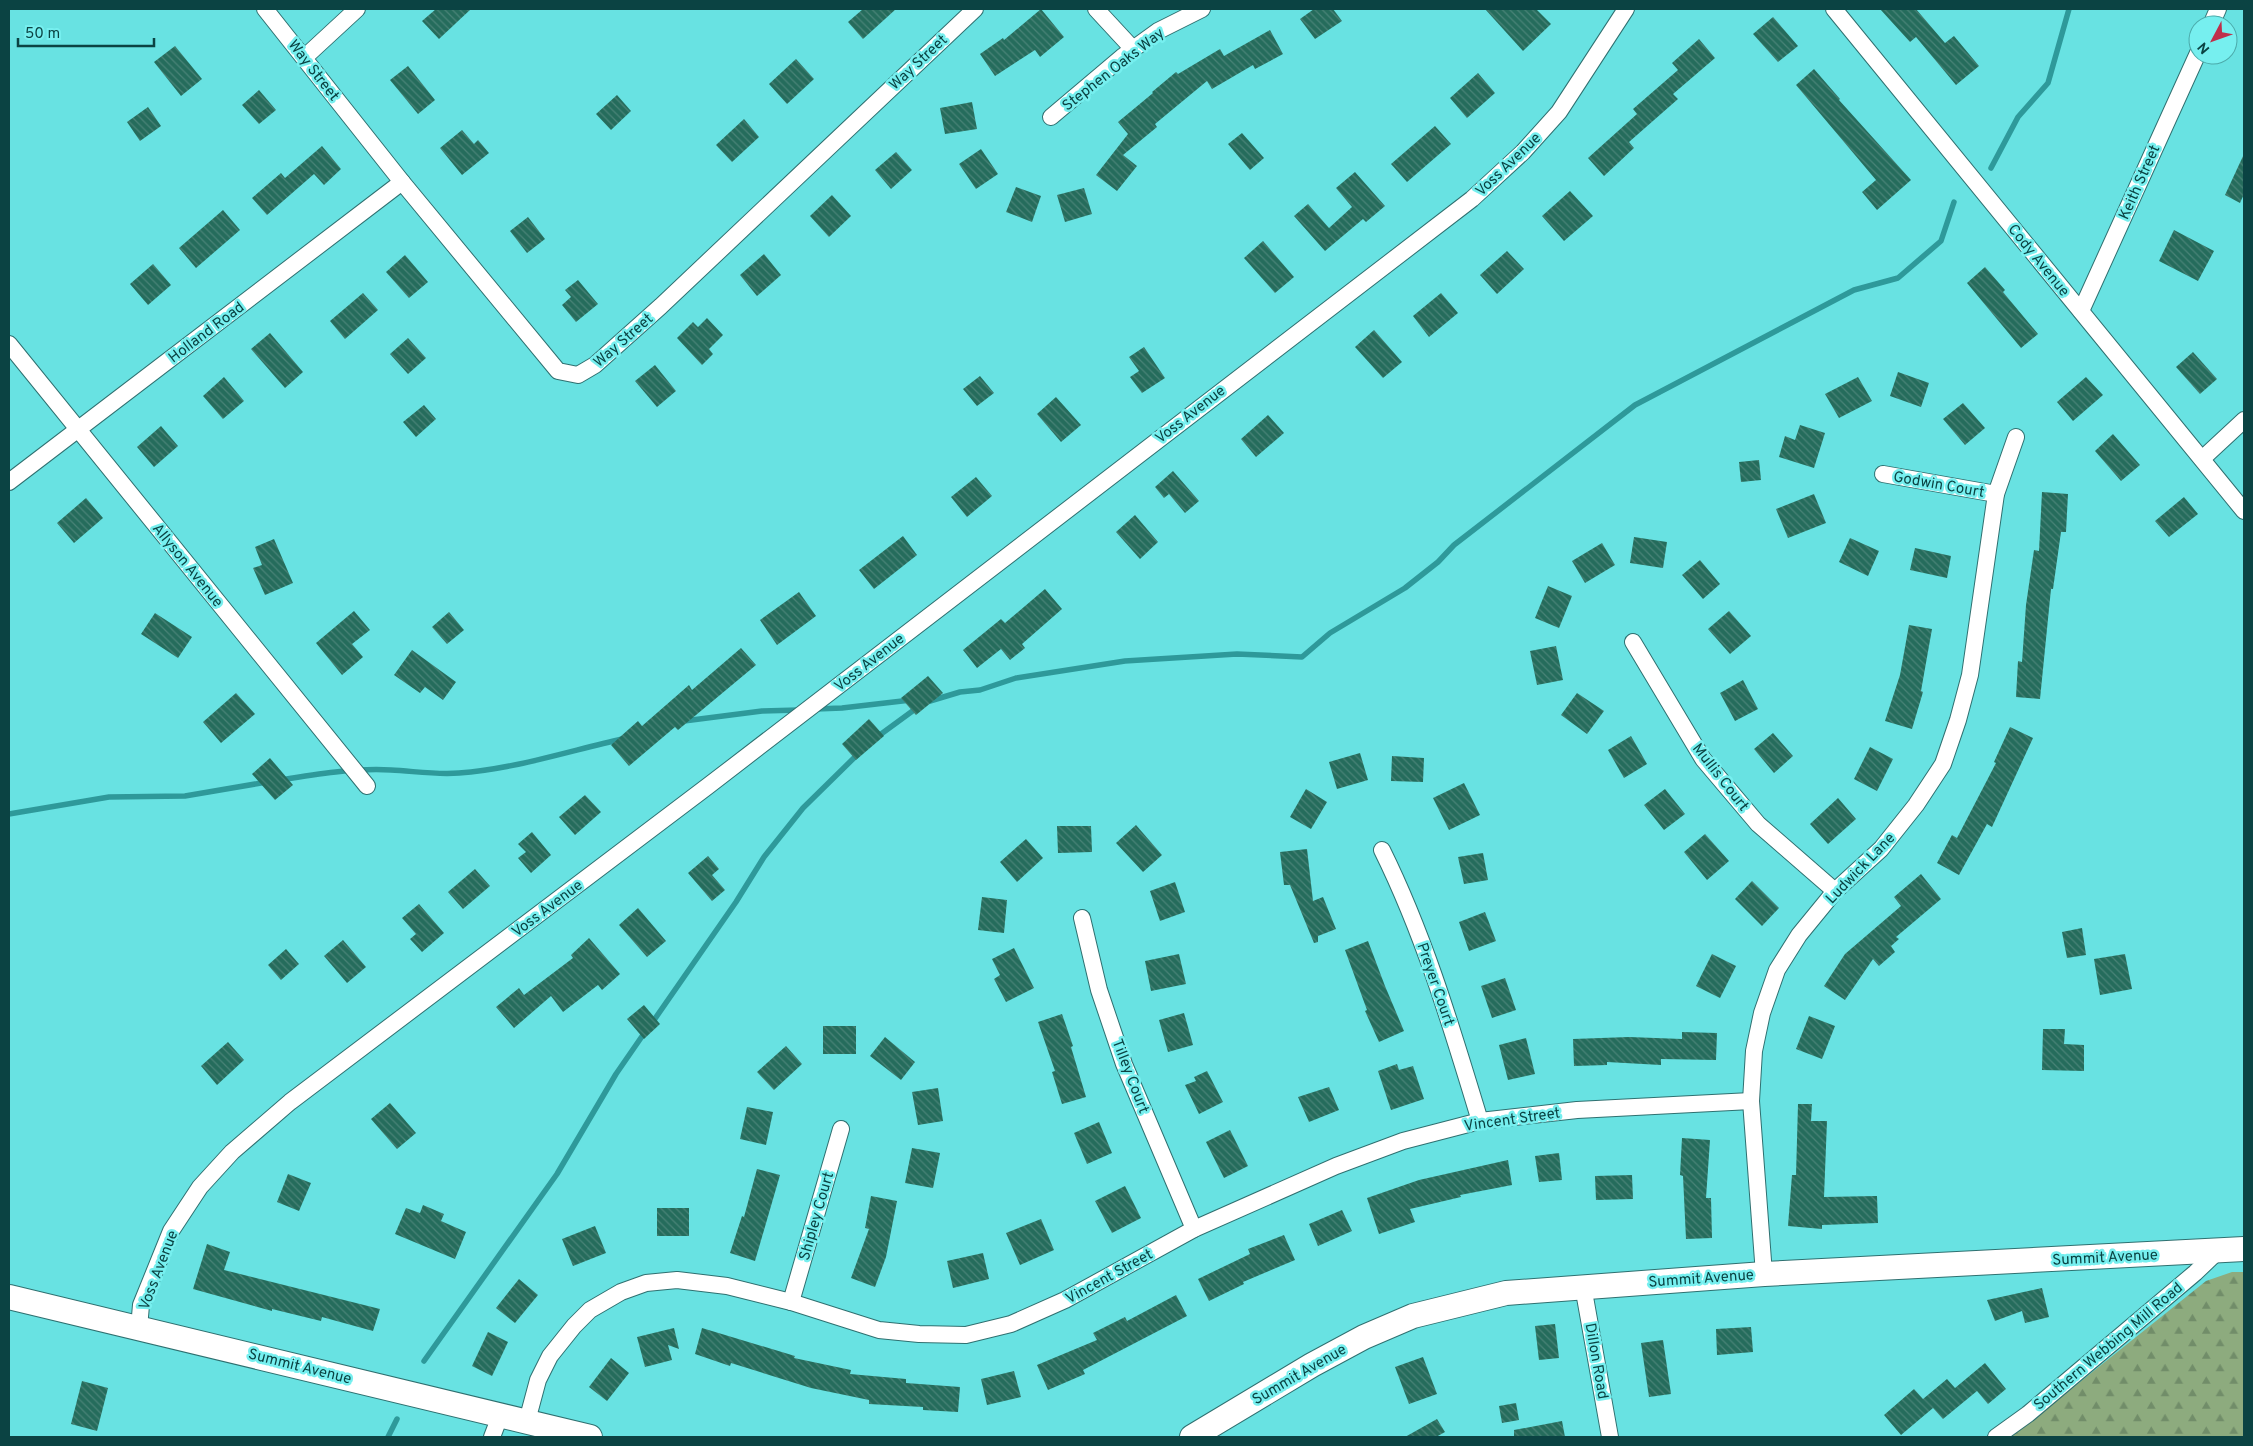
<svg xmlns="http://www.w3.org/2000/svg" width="2253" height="1446" viewBox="0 0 2253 1446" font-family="Overpass,sans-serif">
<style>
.forest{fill:url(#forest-firs)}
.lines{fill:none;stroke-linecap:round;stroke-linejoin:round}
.stream{stroke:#2e999a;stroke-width:5.5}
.building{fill:url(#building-back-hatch)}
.minor-casing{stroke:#2f7070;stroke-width:18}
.secondary-casing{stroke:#2f7070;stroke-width:26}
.minor{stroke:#fff;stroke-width:16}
.secondary{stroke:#fff;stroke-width:24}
.labels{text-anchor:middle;stroke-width:5;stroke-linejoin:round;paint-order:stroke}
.street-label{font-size:15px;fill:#0b4343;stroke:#76efef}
</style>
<defs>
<pattern id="forest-firs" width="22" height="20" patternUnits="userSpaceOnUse" patternTransform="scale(1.25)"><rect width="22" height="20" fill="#8dab7e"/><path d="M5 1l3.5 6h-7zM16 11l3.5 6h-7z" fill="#718d69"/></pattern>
<pattern id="building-back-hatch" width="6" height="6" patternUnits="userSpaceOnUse" patternTransform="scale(1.25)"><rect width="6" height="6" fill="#256c5c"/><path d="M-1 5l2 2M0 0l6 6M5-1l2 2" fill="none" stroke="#498377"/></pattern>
</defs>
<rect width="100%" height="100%" fill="#68e2e2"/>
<path class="forest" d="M2232 1272H2244V1437H2011L2206 1281Z"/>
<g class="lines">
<g class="stream">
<path d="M1991 168 2018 117 2048 83 2069 9"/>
<path d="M930 701 960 692 980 690 1016 678 1125 661 1237 654 1302 657 1330 633 1405 588 1438 562 1454 545 1635 405 1854 290 1898 278 1941 241 1954 202"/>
<path d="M816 709 842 708 911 700"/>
<path d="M684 721 762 711 799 710"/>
<path d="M877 737 918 707"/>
<path d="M281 780C317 774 354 768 391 770 413 771 436 775 459 773 514 769 569 751 622 739"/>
<path d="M9 814 109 797 185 796 267 782"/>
<path d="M652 1023 736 902 764 857 803 808 859 753"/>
<path d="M424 1361 557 1174 616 1074 645 1032"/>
<path d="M388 1437 397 1419"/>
</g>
</g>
<g class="building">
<path d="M436 9H471L439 39 422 21Z"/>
<path d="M863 9H896L863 39 848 22Z"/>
<path d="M1041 9 1064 37 1040 57 1035 50 995 76 980 54 1003 38 1004 40Z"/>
<path d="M1314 9H1333L1342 21 1315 39 1300 19Z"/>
<path d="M1485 9H1536L1551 24 1523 51Z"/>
<path d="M1880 9H1916L1945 43 1954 36 1979 66 1956 85 1916 37 1910 42Z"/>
<path d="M1773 17 1798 46 1778 62 1753 34Z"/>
<path d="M1270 30 1283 54 1255 69 1253 65 1212 89 1207 81 1155 124 1157 127 1123 155 1137 166 1117 191 1096 175 1128 134 1118 122 1153 93 1152 92 1176 72 1178 74 1220 49 1224 56Z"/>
<path d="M1699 39 1715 58 1673 94 1678 99 1629 142 1634 148 1604 176 1588 158 1637 114 1633 109 1678 70 1672 63Z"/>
<path d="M175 46 202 79 181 96 154 62Z"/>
<path d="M796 59 814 79 787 104 769 84Z"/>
<path d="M408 66 435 100 418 114 390 80Z"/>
<path d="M1814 69 1840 99 1839 100 1911 180 1877 210 1862 192 1876 180 1796 85Z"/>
<path d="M1478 73 1495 93 1467 118 1450 98Z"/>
<path d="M259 90 276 110 259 124 242 105Z"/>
<path d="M617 95 631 111 611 130 596 114Z"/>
<path d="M972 102 977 129 945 134 940 108Z"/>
<path d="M148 107 161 126 140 141 127 122Z"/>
<path d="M744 119 759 137 732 162 716 145Z"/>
<path d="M1435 126 1451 144 1407 182 1391 164Z"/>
<path d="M462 130 474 144 478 140 489 153 462 175 440 148Z"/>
<path d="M1242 133 1264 158 1250 170 1228 144Z"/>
<path d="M322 146 341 169 324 185 314 174 267 215 252 198 281 173 285 178Z"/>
<path d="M981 149 998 174 976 189 959 164Z"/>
<path d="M896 152 912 170 891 189 875 170Z"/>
<path d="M2244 154V194L2240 203 2225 195Z"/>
<path d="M1355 172 1385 206 1366 222 1363 219 1325 251 1294 216 1308 204 1329 228 1352 207 1336 188Z"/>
<path d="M1016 187 1041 196 1032 222 1006 212Z"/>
<path d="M1084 188 1092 214 1065 222 1057 195Z"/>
<path d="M1570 191 1593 216 1564 241 1542 216Z"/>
<path d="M832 195 851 216 829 237 810 216Z"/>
<path d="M223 210 240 230 196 268 179 248Z"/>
<path d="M528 217 545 239 527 253 510 231Z"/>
<path d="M2174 230 2214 251 2198 281 2159 261Z"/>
<path d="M1263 241 1294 277 1275 293 1244 258Z"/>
<path d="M1507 251 1524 269 1497 294 1480 275Z"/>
<path d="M764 254 781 275 757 296 740 275Z"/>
<path d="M405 255 428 282 409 298 386 272Z"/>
<path d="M153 264 171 285 148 305 130 284Z"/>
<path d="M1985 267 2005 290 2003 292 2038 334 2021 348 1967 283Z"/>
<path d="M578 280 598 304 576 322 562 305 571 297 565 290Z"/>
<path d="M363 293 378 310 345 339 330 321Z"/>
<path d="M1441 293 1458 313 1429 337 1413 316Z"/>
<path d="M707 318 723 335 709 349 713 354 702 365 677 338 693 322 698 327Z"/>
<path d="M1374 330 1402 362 1383 378 1355 347Z"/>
<path d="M270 333 303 372 285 388 251 349Z"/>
<path d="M408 338 426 358 408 374 390 354Z"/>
<path d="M1144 347 1165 378 1142 393 1130 377 1139 371 1129 357Z"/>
<path d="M2193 352 2217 379 2200 394 2176 367Z"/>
<path d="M655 365 676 391 657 407 635 381Z"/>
<path d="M1898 372 1929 383 1921 407 1890 396Z"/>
<path d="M980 376 994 393 977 406 963 389Z"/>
<path d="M224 377 244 401 223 419 203 396Z"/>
<path d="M1858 377 1872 401 1839 418 1825 394Z"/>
<path d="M2086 377 2103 395 2073 421 2057 402Z"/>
<path d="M1056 397 1081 425 1061 442 1037 414Z"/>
<path d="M1963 403 1985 428 1965 445 1943 419Z"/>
<path d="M424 405 436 419 416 437 403 422Z"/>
<path d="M1268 415 1284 433 1256 457 1241 439Z"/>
<path d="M1800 425 1825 433 1814 468 1779 457 1785 436 1795 440Z"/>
<path d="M161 426 178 446 154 467 137 447Z"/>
<path d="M2113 434 2140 465 2121 481 2095 451Z"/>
<path d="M1759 460 1761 480 1741 482 1739 462Z"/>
<path d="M1173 471 1199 501 1185 513 1169 494 1164 498 1155 487Z"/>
<path d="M976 477 992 496 967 517 951 497Z"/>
<path d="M2042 492 2068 494 2066 532H2061L2053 589H2051L2040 699 2016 697 2018 661 2022 662 2026 605 2034 550 2039 551Z"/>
<path d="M1814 494 1826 523 1788 538 1776 509Z"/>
<path d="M2184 497 2198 514 2169 537 2155 521Z"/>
<path d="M86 498 103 518 74 543 57 523Z"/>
<path d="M1135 515 1158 542 1140 559 1116 532Z"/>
<path d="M903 536 917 555 874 589 859 570Z"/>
<path d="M1634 537 1667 542 1663 568 1630 563Z"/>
<path d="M1850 538 1879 551 1868 576 1839 562Z"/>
<path d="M274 539 293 583 265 595 253 568 262 565 255 547Z"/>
<path d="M1602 543 1615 565 1585 583 1572 561Z"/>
<path d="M1915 548 1951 556 1947 578 1910 570Z"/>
<path d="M1700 560 1720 584 1703 599 1682 575Z"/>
<path d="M1548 586 1572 596 1559 628 1535 618Z"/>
<path d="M1045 589 1062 609 1022 644 1025 648 1010 660 1001 649 977 668 963 650 1001 619 1005 623Z"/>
<path d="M799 592 816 616 777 645 760 620Z"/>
<path d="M354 611 370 630 352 644 363 657 342 675 316 643Z"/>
<path d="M1729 611 1751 636 1730 654 1708 629Z"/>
<path d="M449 612 464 630 447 644 432 627Z"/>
<path d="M155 613 192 637 178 658 141 634Z"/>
<path d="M1909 625 1932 629 1921 691 1923 692 1912 729 1885 721 1900 675Z"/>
<path d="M1556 646 1563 680 1537 685 1530 651Z"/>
<path d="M741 648 756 665 678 730 675 727 629 766 611 745 638 721 642 726 689 685 692 690Z"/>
<path d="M412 650 456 682 443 700 425 687 420 693 394 675Z"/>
<path d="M928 676 943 693 916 715 901 698Z"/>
<path d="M1743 680 1758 709 1735 721 1720 693Z"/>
<path d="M236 693 255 714 221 743 203 722Z"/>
<path d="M1577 693 1604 711 1587 734 1561 715Z"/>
<path d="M869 719 884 736 856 760 842 744Z"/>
<path d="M2010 727 2033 738 1992 827 1987 824 1959 875 1937 863 1952 835 1957 838 1996 763 1994 762Z"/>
<path d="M1773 733 1793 756 1774 773 1754 749Z"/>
<path d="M1631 736 1647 764 1624 778 1608 750Z"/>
<path d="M1870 747 1893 759 1877 791 1854 779Z"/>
<path d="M1360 753 1368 780 1337 789 1329 762Z"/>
<path d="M1392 756 1424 758 1423 782 1391 781Z"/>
<path d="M270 758 293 785 275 800 252 774Z"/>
<path d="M1464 783 1480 815 1449 830 1433 798Z"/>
<path d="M1306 789 1327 802 1311 829 1290 817Z"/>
<path d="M1665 789 1685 814 1664 830 1644 805Z"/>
<path d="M585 795 601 812 575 835 559 817Z"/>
<path d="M1838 798 1856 819 1828 844 1810 824Z"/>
<path d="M1136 825 1162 855 1143 872 1116 843Z"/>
<path d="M1057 826H1091L1092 852 1058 853Z"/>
<path d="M532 832 551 855 531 873 518 858 526 852 518 844Z"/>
<path d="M1705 834 1729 861 1707 880 1684 852Z"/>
<path d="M1026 839 1043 858 1017 882 1000 862Z"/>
<path d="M1307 849 1313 901 1323 897 1336 929 1318 936V942L1314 943 1290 885H1284L1280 852Z"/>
<path d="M1483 853 1488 880 1464 884 1458 857Z"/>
<path d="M708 856 719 869 712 875 725 890 712 901 688 873Z"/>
<path d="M475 869 490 886 463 909 448 892Z"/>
<path d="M1921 874 1941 899 1896 937 1899 939 1891 946 1895 952 1879 966 1873 959 1845 1000 1824 986 1845 954 1901 906 1894 897Z"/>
<path d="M1752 881 1779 908 1762 926 1735 899Z"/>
<path d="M1175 882 1185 912 1160 921 1150 891Z"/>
<path d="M982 897 1007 900 1004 933 978 930Z"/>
<path d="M419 904 444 933 422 952 410 939 416 934 402 918Z"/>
<path d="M638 908 666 941 647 957 619 925Z"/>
<path d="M1485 912 1496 941 1469 951 1459 922Z"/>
<path d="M2082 928 2086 955 2067 958 2062 932Z"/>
<path d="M589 938 620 974 602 990 598 985 563 1012 551 996 514 1028 496 1007 519 988 524 995 573 958 571 955Z"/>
<path d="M343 940 366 967 347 983 324 956Z"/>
<path d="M1368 941 1385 986 1404 1031 1379 1042 1365 1011 1367 1010 1345 950Z"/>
<path d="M1014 948 1034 988 1006 1002 994 979 1000 975 992 959Z"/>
<path d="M286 949 299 964 281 980 268 965Z"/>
<path d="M1179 954 1186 984 1151 991 1145 961Z"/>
<path d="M1712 954 1736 966 1720 998 1696 986Z"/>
<path d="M2125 954 2132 989 2100 995 2094 959Z"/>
<path d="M1505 978 1516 1010 1492 1018 1481 986Z"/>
<path d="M644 1005 660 1024 644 1039 627 1019Z"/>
<path d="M1184 1013 1193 1045 1168 1052 1159 1020Z"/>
<path d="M1062 1014 1073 1046 1071 1047 1086 1097 1062 1104 1052 1072 1055 1071 1038 1022Z"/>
<path d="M1809 1016 1835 1026 1822 1059 1796 1049Z"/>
<rect x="823" y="1026" width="33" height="28"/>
<path d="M2043 1029H2065L2064 1044 2084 1045V1071L2042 1070Z"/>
<path d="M1682 1032 1717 1033 1716 1060 1661 1059V1065L1607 1062V1065L1574 1066 1573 1039 1629 1037 1682 1039Z"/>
<path d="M885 1037 915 1062 901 1080 870 1056Z"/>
<path d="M1526 1038 1535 1074 1508 1080 1499 1045Z"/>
<path d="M228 1042 244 1060 217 1085 201 1066Z"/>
<path d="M786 1046 802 1064 774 1090 757 1072Z"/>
<path d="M1397 1064 1399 1070 1413 1066 1424 1099 1391 1110 1378 1071Z"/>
<path d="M1207 1071 1223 1102 1199 1114 1185 1085 1196 1081 1194 1077Z"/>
<path d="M1329 1087 1339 1110 1309 1122 1298 1097Z"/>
<path d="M938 1088 943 1121 918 1125 912 1092Z"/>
<path d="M390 1103 416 1133 397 1149 371 1119Z"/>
<path d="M1798 1104H1812L1811 1121H1827L1824 1197 1877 1196 1878 1223 1822 1225V1229L1788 1226 1792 1175H1796Z"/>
<path d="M747 1107 773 1112 766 1145 740 1139Z"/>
<path d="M1099 1122 1112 1153 1087 1164 1074 1133Z"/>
<path d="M1230 1130 1248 1166 1224 1178 1206 1142Z"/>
<path d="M1682 1138 1710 1140 1706 1198H1711L1712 1238 1686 1239 1683 1176 1680 1175Z"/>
<path d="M912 1148 940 1153 933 1188 905 1183Z"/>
<path d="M1559 1153 1562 1180 1539 1182 1535 1156Z"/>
<path d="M1508 1160 1512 1185 1460 1195 1461 1197 1410 1209 1415 1222 1379 1234 1367 1198 1419 1180Z"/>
<path d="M757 1169 780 1175 755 1261 730 1253 742 1216 744 1217Z"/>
<path d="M288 1174 311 1183 299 1211 277 1202Z"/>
<path d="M1632 1175 1633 1199 1596 1200 1595 1176Z"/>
<path d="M1125 1186 1141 1218 1112 1233 1095 1201Z"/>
<path d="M871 1196 897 1201 886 1257 875 1287 851 1278 869 1229 865 1228Z"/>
<path d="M423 1205 444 1214 441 1221 466 1232 455 1259 395 1234 406 1208 420 1213Z"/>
<rect x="657" y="1208" width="32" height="28"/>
<path d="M1342 1210 1352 1231 1318 1246 1309 1224Z"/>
<path d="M1041 1219 1054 1250 1020 1265 1006 1233Z"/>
<path d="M595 1226 606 1253 573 1266 562 1239Z"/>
<path d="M1284 1235 1295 1260 1243 1282 1244 1284 1209 1301 1198 1279 1250 1254 1248 1249Z"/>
<path d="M207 1244 230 1252 224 1270 380 1309 373 1331 322 1317 321 1321 272 1309V1311L193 1289Z"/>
<path d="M983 1253 989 1279 953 1288 947 1261Z"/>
<path d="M519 1279 538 1295 515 1323 496 1308Z"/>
<path d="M2042 1288 2049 1317 2025 1323 2022 1311 1995 1321 1987 1300Z"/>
<path d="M1176 1295 1187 1316 1083 1370 1085 1374 1048 1390 1037 1365 1097 1340 1093 1333 1125 1317 1127 1321Z"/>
<path d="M1555 1324 1559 1358 1539 1360 1535 1326Z"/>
<path d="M1751 1327 1753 1352 1717 1355 1716 1329Z"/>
<path d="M674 1328 679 1349 668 1345 672 1360 645 1367 637 1337Z"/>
<path d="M702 1328 795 1356 794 1358 851 1370 850 1374 906 1379V1383L960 1387 958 1412 923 1410V1407L869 1404V1400L811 1388 731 1363 730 1366 695 1354Z"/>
<path d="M488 1332 508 1342 492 1376 472 1366Z"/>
<path d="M1663 1340 1671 1394 1649 1397 1641 1343Z"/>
<path d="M1423 1357 1437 1394 1409 1404 1395 1367Z"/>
<path d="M611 1358 629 1373 607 1401 589 1387Z"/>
<path d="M1985 1363 2006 1389 1988 1404 1977 1391 1943 1419 1933 1408 1901 1435 1884 1415 1914 1389 1923 1399 1947 1379 1955 1388Z"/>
<path d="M1014 1371 1021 1397 987 1405 981 1379Z"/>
<path d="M82 1381 108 1388 97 1431 71 1424Z"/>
<path d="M1516 1403 1519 1420 1502 1423 1499 1406Z"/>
<path d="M1437 1419 1445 1432 1436 1437H1405Z"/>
<path d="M1562 1421 1565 1437H1514V1430Z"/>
</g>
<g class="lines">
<g class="minor-casing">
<g id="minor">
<path d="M265 9 402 182 558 371 578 375 595 365 661 306 975 9"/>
<path d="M1096 9 1133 49"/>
<path d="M1834 9 2244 511"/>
<path d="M2211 25 2218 9"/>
<path d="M305 57 357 9"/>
<path d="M1051 117 1122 57 1158 31 1202 9"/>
<path d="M2081 311 2198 53"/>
<path d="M9 344 367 786"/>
<path d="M2202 459 2244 420"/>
<path d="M1883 474 1996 494"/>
<path d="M9 482 402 182"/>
<path d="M1633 642 1703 759 1758 824 1835 891"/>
<path d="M1382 850C1425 937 1452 1029 1480 1121"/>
<path d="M1082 918 1099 990 1124 1064 1194 1229"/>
<path d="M1764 1274 1751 1101 1754 1051 1762 1013 1777 970 1799 935 1835 891 1881 849 1916 805 1943 764 1958 720 1970 675 1996 494 2016 437"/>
<path d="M1583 1286 1610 1437"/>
<path d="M791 1302 841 1129"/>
<path d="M139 1328 141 1305 171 1231 200 1187 232 1152 290 1102 708 786 1472 199 1523 152 1559 112 1626 9"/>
<path d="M527 1421 538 1380 550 1356 574 1326 590 1310 621 1292 646 1283 677 1280 727 1286 791 1302 879 1330 919 1334 966 1335 1011 1324 1065 1300 1194 1229 1336 1166 1403 1141 1480 1121 1577 1110 1751 1101"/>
<path d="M492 1437 500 1416"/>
<path d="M1996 1437 2028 1414 2195 1273 2217 1252"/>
</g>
</g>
<g class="secondary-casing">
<g id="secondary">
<path d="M9 1297 590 1437"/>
<path d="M1192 1437 1312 1365 1364 1337 1413 1316 1506 1293 1764 1274 2244 1249"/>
</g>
</g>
<use href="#minor" class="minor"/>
<use href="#secondary" class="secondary"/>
</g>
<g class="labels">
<g class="street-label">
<text transform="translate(918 62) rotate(-43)" y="5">Way Street</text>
<text transform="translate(1113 69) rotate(-38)" y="5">Stephen Oaks Way</text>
<text transform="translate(314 70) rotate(52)" y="5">Way Street</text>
<text transform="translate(1508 164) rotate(-44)" y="5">Voss Avenue</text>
<text transform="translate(2139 182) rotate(-66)" y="5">Keith Street</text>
<text transform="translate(2039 260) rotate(51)" y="5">Cody Avenue</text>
<text transform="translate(206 332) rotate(-37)" y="5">Holland Road</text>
<text transform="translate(623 340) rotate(-41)" y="5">Way Street</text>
<text transform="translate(1190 414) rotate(-38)" y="5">Voss Avenue</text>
<text transform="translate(1939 484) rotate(10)" y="5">Godwin Court</text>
<text transform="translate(188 565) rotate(51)" y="5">Allyson Avenue</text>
<text transform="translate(869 662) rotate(-38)" y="5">Voss Avenue</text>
<text transform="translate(1721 777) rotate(52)" y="5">Mullis Court</text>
<text transform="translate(1860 868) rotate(-46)" y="5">Ludwick Lane</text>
<text transform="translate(547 908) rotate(-37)" y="5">Voss Avenue</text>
<text transform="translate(1436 984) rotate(71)" y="5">Preyer Court</text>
<text transform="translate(1131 1076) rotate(69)" y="5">Tilley Court</text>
<text transform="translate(1512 1119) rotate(-8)" y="5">Vincent Street</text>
<text transform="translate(816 1216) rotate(-74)" y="5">Shipley Court</text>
<text transform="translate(2105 1257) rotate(-3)" y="5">Summit Avenue</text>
<text transform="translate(158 1270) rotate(-69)" y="5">Voss Avenue</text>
<text transform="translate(1109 1276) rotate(-29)" y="5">Vincent Street</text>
<text transform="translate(1701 1278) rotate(-4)" y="5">Summit Avenue</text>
<text transform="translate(2108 1346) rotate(-40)" y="5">Southern Webbing Mill Road</text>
<text transform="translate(1597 1361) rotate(80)" y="5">Dillon Road</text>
<text transform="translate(300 1366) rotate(14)" y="5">Summit Avenue</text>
<text transform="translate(1299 1374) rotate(-30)" y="5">Summit Avenue</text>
</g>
</g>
<rect width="2253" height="1446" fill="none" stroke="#0b4343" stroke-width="20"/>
<g transform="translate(2213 40) rotate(229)"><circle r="24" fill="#76efef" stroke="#4baaaa"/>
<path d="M0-4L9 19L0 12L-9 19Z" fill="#bf2f4a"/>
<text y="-8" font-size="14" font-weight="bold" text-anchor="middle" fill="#0b4343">N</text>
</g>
<path d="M18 38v8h136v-8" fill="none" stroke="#0b4343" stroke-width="2.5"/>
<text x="25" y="38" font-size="15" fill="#0b4343" stroke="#76efef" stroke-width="4" paint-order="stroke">50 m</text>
</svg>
